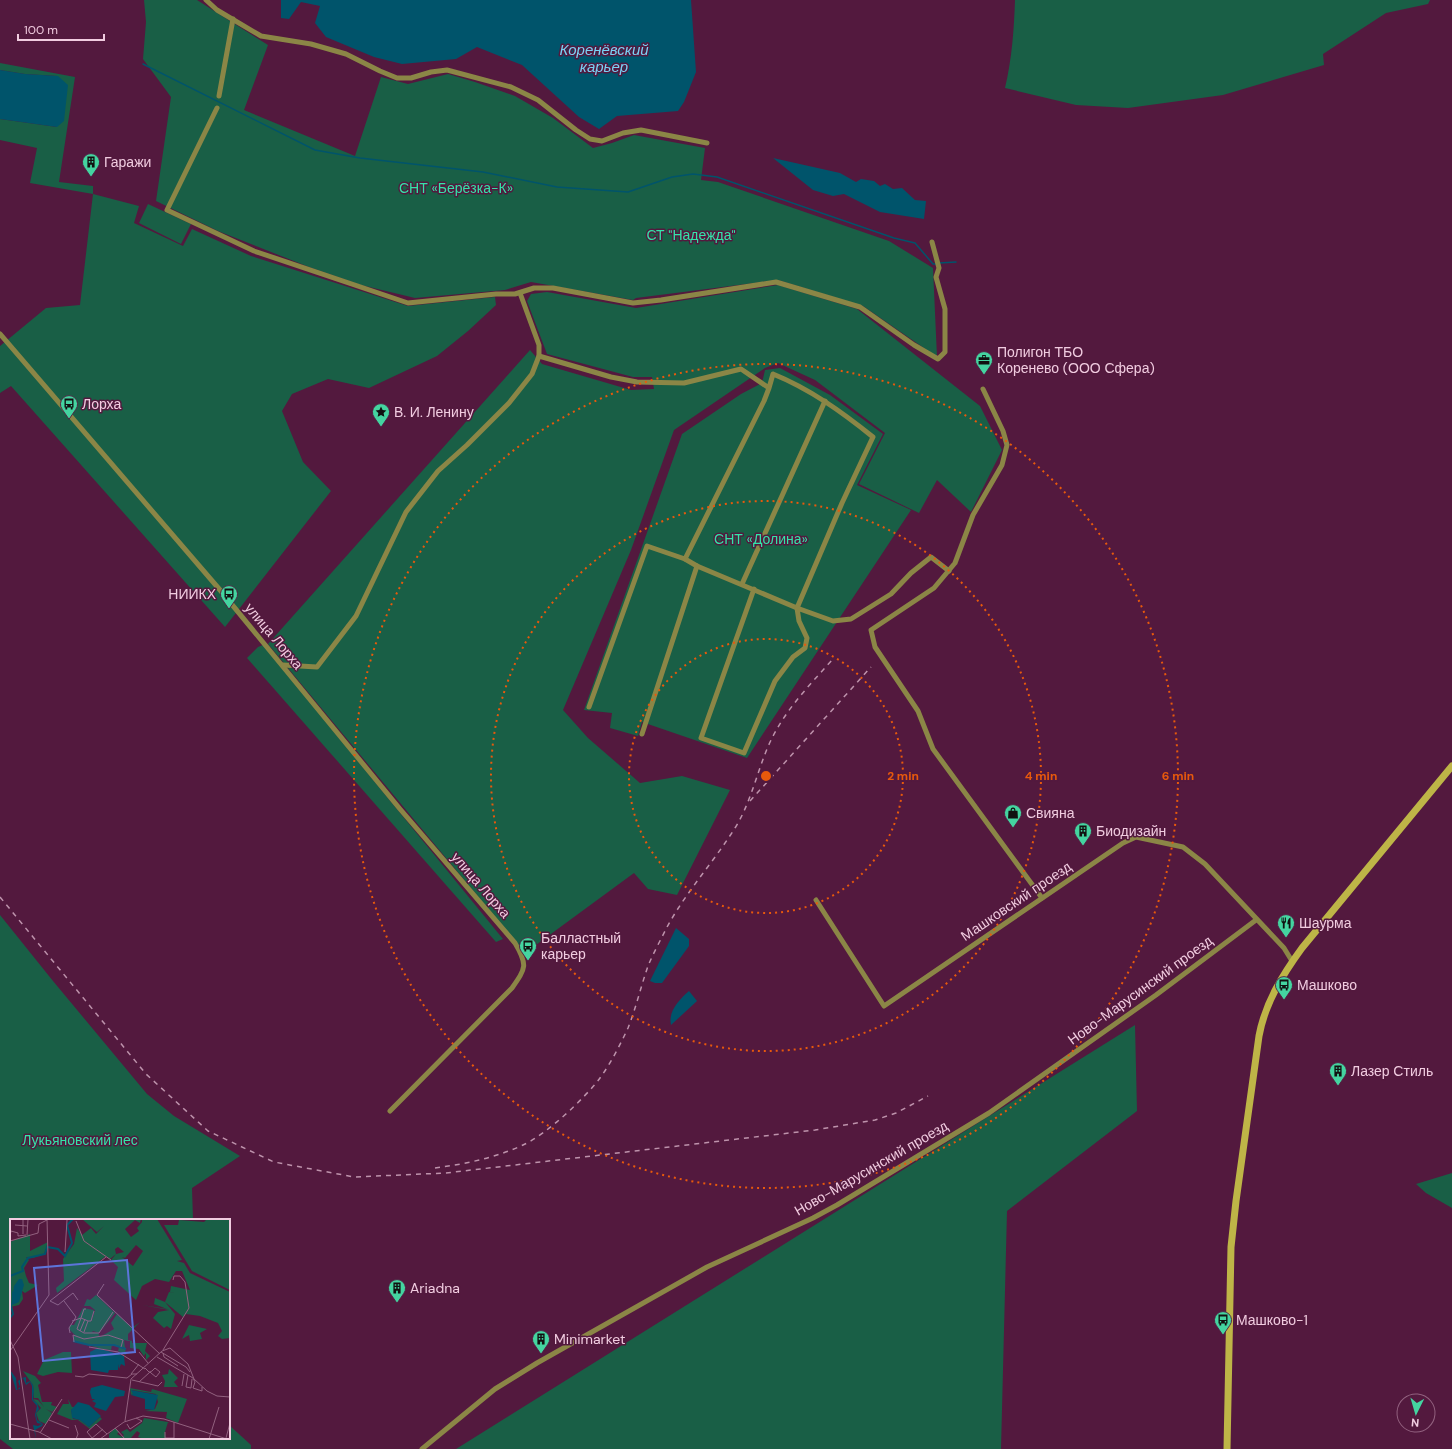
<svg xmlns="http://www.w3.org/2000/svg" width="1452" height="1449" viewBox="0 0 1452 1449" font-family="'DM Sans',sans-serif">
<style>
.green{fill:#195f46}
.water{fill:#00546b}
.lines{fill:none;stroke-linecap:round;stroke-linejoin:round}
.stream{stroke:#00546b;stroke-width:1.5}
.street{stroke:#8b8646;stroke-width:5}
.secondary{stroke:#beb547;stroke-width:7}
.rail{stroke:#be93ac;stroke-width:1.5;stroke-dasharray:5 5;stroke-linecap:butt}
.ring{fill:none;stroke:#e8590c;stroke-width:2;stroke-dasharray:2 4}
.labels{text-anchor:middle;stroke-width:3;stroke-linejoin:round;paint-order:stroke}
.poi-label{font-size:14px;fill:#f1cce0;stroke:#53193e;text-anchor:start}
.park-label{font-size:14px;fill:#34e4a9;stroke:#53193e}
.street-label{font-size:14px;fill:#f1cce0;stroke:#53193e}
.water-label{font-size:15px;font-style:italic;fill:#7bd3f5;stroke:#53193e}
.inset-river{fill:none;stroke:#00546b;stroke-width:2}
.inset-road{fill:none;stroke:#92617f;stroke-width:1}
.view{fill:#5d74da;fill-opacity:0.15;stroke:#5d74da;stroke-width:2}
.inset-edge{fill:none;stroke:#f1cce0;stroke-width:2}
.centre{fill:#e8590c;stroke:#53193e;stroke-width:2}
.ring-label{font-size:12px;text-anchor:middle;font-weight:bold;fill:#e8590c;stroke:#53193e;stroke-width:3;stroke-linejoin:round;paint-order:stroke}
</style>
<rect width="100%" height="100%" fill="#53193e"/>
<g class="green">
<path d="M144 0H197L268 45 244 110 355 156 381 77 408 84 448 74 475 82 515 96 553 118 593 148 612 143 634 135 705 148 701 180 718 182 889 241 933 268 937 357 863 306 778 280 636 298 633 300 531 282 505 290 415 298 361 285 309 267 218 231 156 201 171 97 143 59 146 22Z"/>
<path d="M1015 0H1430L1428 4 1386 13 1323 54 1324 65 1223 95 1128 108 1076 105 1005 88C1012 59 1014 29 1015 0Z"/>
<path d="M0 63 75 77 59 182 93 186V194L139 206 134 223 183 246 192 229 251 256 408 306 495 297 496 305 468 331 437 356 369 388 328 379 292 394 282 411 303 462 331 491 225 627 11 386 0 393V346L46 308 80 305 93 194 30 183 37 148 0 140V119L57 127V76L25 74 0 70Z"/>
<path d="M148 204 191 224 181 244 139 223Z"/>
<path d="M778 285 857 309 980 406 1002 450 971 512 937 480 919 513 859 484 885 433 815 380 778 363 765 368 674 430 631 550 563 710 588 738 640 783 682 776 730 790 677 895 648 889 634 873 525 953 268 644 530 350 542 364 631 390 654 389 652 377H633L547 354 527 301 531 294 547 292 636 308Z"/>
<path d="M780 368 830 395 883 434 857 485 911 510 747 758 642 722 638 736 610 728 612 713 584 710 682 434 741 394 762 383 765 370Z"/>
<path d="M263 645 503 939 496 942 247 658 258 647Z"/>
<path d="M0 915 53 981 147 1094 174 1116 240 1156 192 1188 193 1220H11V1438H229V1425L251 1445V1449H13L0 1439Z"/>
<path d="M1135 1025 1137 1111 1007 1211 1001 1449H456Z"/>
<path d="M1452 1173V1208L1426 1193 1416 1184Z"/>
</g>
<g class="water">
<path d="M281 0H691L696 72 684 102 678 111 617 116 599 129 579 117 522 65 477 47 456 59 402 64 374 57 326 37 315 23 320 6 301 2 289 19 281 18Z"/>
<path d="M0 70 25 74 58 76 68 85 64 121 57 127 0 119Z"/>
<path d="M773 158 840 173 856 182 861 179 874 181 880 186 885 184 893 189 902 188 915 200 926 201 924 219 880 212 844 194 833 196 813 190Z"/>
<path d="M676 928 689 939V946L662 983H655L650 981Z"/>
<path d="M689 991 697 1001 671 1025C668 1011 679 1000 689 991Z"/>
</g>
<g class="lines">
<g class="stream">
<path d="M143 64 315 150 360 158 483 172 557 187 628 192 672 177 693 174 717 177 894 238 915 243 933 264H936"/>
<path d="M939 263 956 262"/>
</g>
<g class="street">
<path d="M206 0 217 10 261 36 311 44 346 54 380 71 397 78H411L431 72 447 70 511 87 538 100 576 130 590 139 602 141 623 133 641 130 707 143"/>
<path d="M219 96 233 19"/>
<path d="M217 108 167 210 254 251 408 303 496 294H515L534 288H553L633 303 661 300 776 282 860 307 914 345 938 359 945 352V309L936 277 939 268 932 242"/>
<path d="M0 334 220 590 400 809 515 943C528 965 526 968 512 988L390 1111"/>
<path d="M539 356 611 377 637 382 684 383 741 369 769 388 773 374C810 389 842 412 873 437L842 503 797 608 697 566 685 559 764 401 769 388"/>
<path d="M983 389 1003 431 1007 445 1002 465 973 515 955 563 934 588 871 630 875 647 918 711 933 749 1042 898"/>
<path d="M742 584 825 401"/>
<path d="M754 589 701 738 744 753 775 681 793 657 805 648 807 638 799 621 797 608 833 621 851 619 891 594 911 573 931 557 949 571"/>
<path d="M283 665 317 667 356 616 406 512 438 471 467 445 509 403 532 374 539 356V345L520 293"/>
<path d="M589 707 647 546 685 559"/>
<path d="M642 734 697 566"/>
<path d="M816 900 884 1006 1123 843 1136 837 1183 847 1205 864 1284 948 1292 961"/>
<path d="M422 1449 495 1389 537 1363 707 1267 813 1218 837 1205 989 1113 1156 995 1256 920"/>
</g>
<path class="secondary" d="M1227 1449 1231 1247 1236 1201 1259 1036C1265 1003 1283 974 1302 948L1452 766"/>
<g class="rail">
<path d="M750 801 871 667"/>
<path d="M0 897 146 1074 208 1131 274 1162 354 1177 446 1173 815 1130 875 1120 896 1113 928 1096"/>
<path d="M435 1168C465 1164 495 1158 523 1145 546 1135 585 1098 600 1078 611 1063 620 1045 628 1028 636 1008 641 986 648 966 653 954 660 941 666 929 685 893 713 863 735 828 750 804 756 776 767 749 782 713 807 688 833 659"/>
</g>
</g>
<g class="ring">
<circle cx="766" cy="776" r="137"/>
<circle cx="766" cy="776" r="275"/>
<circle cx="766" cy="776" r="412"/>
</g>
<defs>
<g id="building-pin" transform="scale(0.9)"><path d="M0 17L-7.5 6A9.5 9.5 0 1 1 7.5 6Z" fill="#44d4a0" stroke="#53193e"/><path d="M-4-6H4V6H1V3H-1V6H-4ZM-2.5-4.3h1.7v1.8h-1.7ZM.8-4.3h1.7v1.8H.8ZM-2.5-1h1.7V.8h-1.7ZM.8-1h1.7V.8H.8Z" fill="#111"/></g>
<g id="office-pin" transform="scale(0.9)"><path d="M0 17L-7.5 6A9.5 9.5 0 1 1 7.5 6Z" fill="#44d4a0" stroke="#53193e"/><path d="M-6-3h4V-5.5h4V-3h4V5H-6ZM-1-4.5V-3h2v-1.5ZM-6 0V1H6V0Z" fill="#111"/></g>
<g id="bus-pin" transform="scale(0.9)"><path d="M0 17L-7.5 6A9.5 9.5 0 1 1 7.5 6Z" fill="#44d4a0" stroke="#53193e"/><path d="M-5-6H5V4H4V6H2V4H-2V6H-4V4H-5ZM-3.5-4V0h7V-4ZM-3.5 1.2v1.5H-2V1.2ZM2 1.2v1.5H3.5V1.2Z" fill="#111"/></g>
<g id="sight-pin" transform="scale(0.9)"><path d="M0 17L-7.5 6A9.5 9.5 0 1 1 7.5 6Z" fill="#44d4a0" stroke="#53193e"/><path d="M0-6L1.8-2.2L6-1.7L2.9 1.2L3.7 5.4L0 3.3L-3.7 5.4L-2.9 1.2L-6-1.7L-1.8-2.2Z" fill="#111"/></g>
<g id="shop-pin" transform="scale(0.9)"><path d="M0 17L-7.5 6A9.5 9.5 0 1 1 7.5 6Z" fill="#44d4a0" stroke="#53193e"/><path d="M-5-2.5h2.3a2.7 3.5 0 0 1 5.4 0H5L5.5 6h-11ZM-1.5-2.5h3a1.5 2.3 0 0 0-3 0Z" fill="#111"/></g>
<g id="restaurant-pin" transform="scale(0.9)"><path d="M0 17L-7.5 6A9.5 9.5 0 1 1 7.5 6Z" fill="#44d4a0" stroke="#53193e"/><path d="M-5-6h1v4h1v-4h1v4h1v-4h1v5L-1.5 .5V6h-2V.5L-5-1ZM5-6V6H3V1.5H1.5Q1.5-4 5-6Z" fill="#111"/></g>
</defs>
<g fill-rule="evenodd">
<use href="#building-pin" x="91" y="162"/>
<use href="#office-pin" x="984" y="360"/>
<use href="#bus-pin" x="69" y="404"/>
<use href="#sight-pin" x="381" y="412"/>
<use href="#bus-pin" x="229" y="594"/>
<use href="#shop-pin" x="1013" y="813"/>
<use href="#building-pin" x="1083" y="831"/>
<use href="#restaurant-pin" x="1286" y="923"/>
<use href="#bus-pin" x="528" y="946"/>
<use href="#bus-pin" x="1284" y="985"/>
<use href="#building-pin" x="1338" y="1071"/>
<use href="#building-pin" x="397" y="1288"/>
<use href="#bus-pin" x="1223" y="1320"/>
<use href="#building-pin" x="541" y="1339"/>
</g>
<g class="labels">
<g class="poi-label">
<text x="104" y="167">Гаражи</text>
<text x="997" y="357">Полигон ТБО<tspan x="997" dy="16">Коренево (ООО Сфера)</tspan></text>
<text x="82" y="409">Лорха</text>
<text x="394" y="417">В. И. Ленину</text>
<text x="216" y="599" text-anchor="end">НИИКХ</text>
<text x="1026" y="818">Свияна</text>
<text x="1096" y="836">Биодизайн</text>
<text x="1299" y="928">Шаурма</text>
<text x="541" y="943">Балластный<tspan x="541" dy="16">карьер</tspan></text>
<text x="1297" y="990">Машково</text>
<text x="1351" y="1076">Лазер Стиль</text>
<text x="410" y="1293">Ariadna</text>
<text x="1236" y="1325">Машково-1</text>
<text x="554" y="1344">Minimarket</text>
</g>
<g class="park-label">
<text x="456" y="193">СНТ «Берёзка-К»</text>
<text x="691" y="240">СТ "Надежда"</text>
<text x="761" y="544">СНТ «Долина»</text>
<text x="80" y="1145">Лукьяновский лес</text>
</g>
<g class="street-label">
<text transform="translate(274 636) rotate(50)" y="5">улица Лорха</text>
<text transform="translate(481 885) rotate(49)" y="5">улица Лорха</text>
<text transform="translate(1016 901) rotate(-34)" y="5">Машковский проезд</text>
<text transform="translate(1140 990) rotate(-36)" y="5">Ново-Марусинский проезд</text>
<text transform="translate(871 1168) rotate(-30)" y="5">Ново-Марусинский проезд</text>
</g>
<g class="water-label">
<text x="604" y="55">Коренёвский<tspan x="604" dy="17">карьер</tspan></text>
</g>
</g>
<g transform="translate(10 1219)">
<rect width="220" height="220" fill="#53193e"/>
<path d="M72 0H131L130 4 125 1 115 10 121 18 129 12 127 9 132 3V0H147L172 41 167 42 174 44 180 54 220 73V119L212 120 208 117 212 112 208 104 190 97 176 95 173 98 155 83 159 73 166 74 160 73 161 67 180 71 172 52H166L159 63 145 60 132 67 126 81 104 61 108 48 101 41 106 35 114 33 108 28 105 30 106 35 100 40 96 37 47 74 46 69 54 62 53 40 64 25 67 9 72 16 81 9 86 15 94 7 87 13ZM126 26 133 32 123 47 112 38 115 39ZM197 0H220V71L182 52 154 6H168L169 1 194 3ZM20 15V32L38 23 34 35 23 39 16 38 19 41 14 49 16 57 19 64 28 66 15 74 12 72 13 80 9 86 0 88V23ZM86 76 105 94 89 114 83 112 82 113 88 114 90 118 104 110 101 104 107 95 122 109 130 103 118 115V121L122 122V124H137L135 132 140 137 136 141V134L134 137 129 130 120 129V122H118L114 121 116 136 108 132 109 128 102 126 101 131 92 130 64 122 63 116 66 117 59 110 60 106H64L73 89 84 91 81 104 85 91 80 87H74L77 80 80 81ZM145 79 155 83 165 95 161 110 157 107 154 109 143 99 148 93 159 91 132 86 157 90 144 85ZM179 106 197 110 190 114 192 120 180 122 179 116 172 120ZM53 133H61L62 154 48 153 33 157 27 155 34 141ZM159 150 168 159 164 163 168 168H154L155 162 152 156 158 155ZM13 152 25 157 31 164 28 166 32 183H42L41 186 47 188 42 193 36 190 42 194 36 205 29 202 26 194 31 189 23 180 28 181 34 188 28 179H24L23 166ZM120 169 141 173 142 170 177 180 168 204 156 199 157 193 135 192 145 190 148 183 146 175 122 171 123 175 121 176ZM58 180 62 188H66L61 191 63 200 70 201 79 208 90 198 92 200 80 210 68 201H62L47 195 53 185H59ZM134 199 164 204 158 203 155 213 156 220H164H134L128 218 130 214 127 212 120 220 99 219V215L105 209 109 213 107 215 112 218 114 216 111 213 117 210 120 213 132 204Z" fill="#195f46" fill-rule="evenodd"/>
<path d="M9 60H12L14 66 9 83 2 86V71L3 74 4 67ZM88 129 114 137 115 147 111 145 109 150 108 145V151H99L98 154 81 151 80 133ZM0 151 6 159 7 171 10 168 8 162 12 159 16 158V164L20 162 23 166 24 172 23 181 27 184 29 190 26 194 27 201 33 205 32 207 25 211 26 220 23 206 28 207 32 205 27 204 25 196 27 187 22 181V167L20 163 16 166 13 159 10 161V170L6 171ZM92 166 115 172 114 177 105 178 96 192 84 188 86 184 82 182 85 180H82L80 173 81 169ZM121 171 148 176 144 191 135 190V180L121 176 123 175ZM68 183 79 186 91 197 79 208 70 201 62 199 61 191Z" fill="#00546b"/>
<path class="inset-river" d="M0 57 13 52 12 48 18 39 35 35 37 28 48 30 55 37 62 24 57 6 63 0M0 82 3 95 0 99M63 122 79 126H104L116 130"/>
<path class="inset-road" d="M13 0V15M54 0H71M66 2 74 22 101 41M5 6 17 7M17 16 18 0M0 17 1 12 8 14V17L16 16M0 22 28 14 29 5 37 1M55 33 57 1M94 65 87 76 150 135M40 82 96 38M40 82 48 86 63 74 68 81M54 82 66 98 59 109 60 114M62 102 71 99 74 90H76M78 102H81L84 92M70 112 75 100M74 113 78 102 71 99 67 110 74 114H89M89 114 103 93M0 121 8 138 20 220M64 123 63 116 74 120 98 116 113 121 111 128M79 128 108 133 135 150M153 131 179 89 175 63 170 57H164L163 61M0 132 39 76 37 0M129 133 138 144M151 133 176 148 180 153M153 134 154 138 168 147M147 138 183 159 185 163 183 169 192 172V168M121 155 129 145M178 156 176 168 181 169 182 160M65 157 73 158 79 155 117 159 122 155H127M122 161 148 167 152 163M129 163 140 153 142 152 145 149 150 153 146 158 141 154 140 153H139L135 149M172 167 174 155M39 201 59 209M115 202 121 160 152 132 160 129 178 145 184 160 197 172 207 177 220 178M0 205 29 213 42 220M117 205 120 210 132 202 126 199M65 206 68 215 66 220M105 209 115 220M155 213V219H164M30 214 52 180M216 219 220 204M81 220 93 210M83 220 77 213 86 205 97 215M90 220 114 203 133 197 154 200 217 220M164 220V203M199 220 209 188"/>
<path class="view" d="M117 41 125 133 33 142 24 49Z"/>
<rect width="220" height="220" class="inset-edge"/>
</g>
<circle cx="766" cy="776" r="6" class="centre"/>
<g class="ring-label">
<text x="903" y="780">2 min</text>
<text x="1041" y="780">4 min</text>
<text x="1178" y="780">6 min</text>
</g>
<g transform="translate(1416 1413) rotate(185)"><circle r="19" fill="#53193e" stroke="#92617f"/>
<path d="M0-3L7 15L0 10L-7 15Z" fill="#44d4a0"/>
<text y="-6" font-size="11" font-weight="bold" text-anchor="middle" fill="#f1cce0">N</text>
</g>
<path d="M18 34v6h86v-6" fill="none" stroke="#f1cce0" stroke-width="2"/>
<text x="24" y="34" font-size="12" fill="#f1cce0" stroke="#53193e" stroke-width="3" paint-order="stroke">100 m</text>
</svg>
